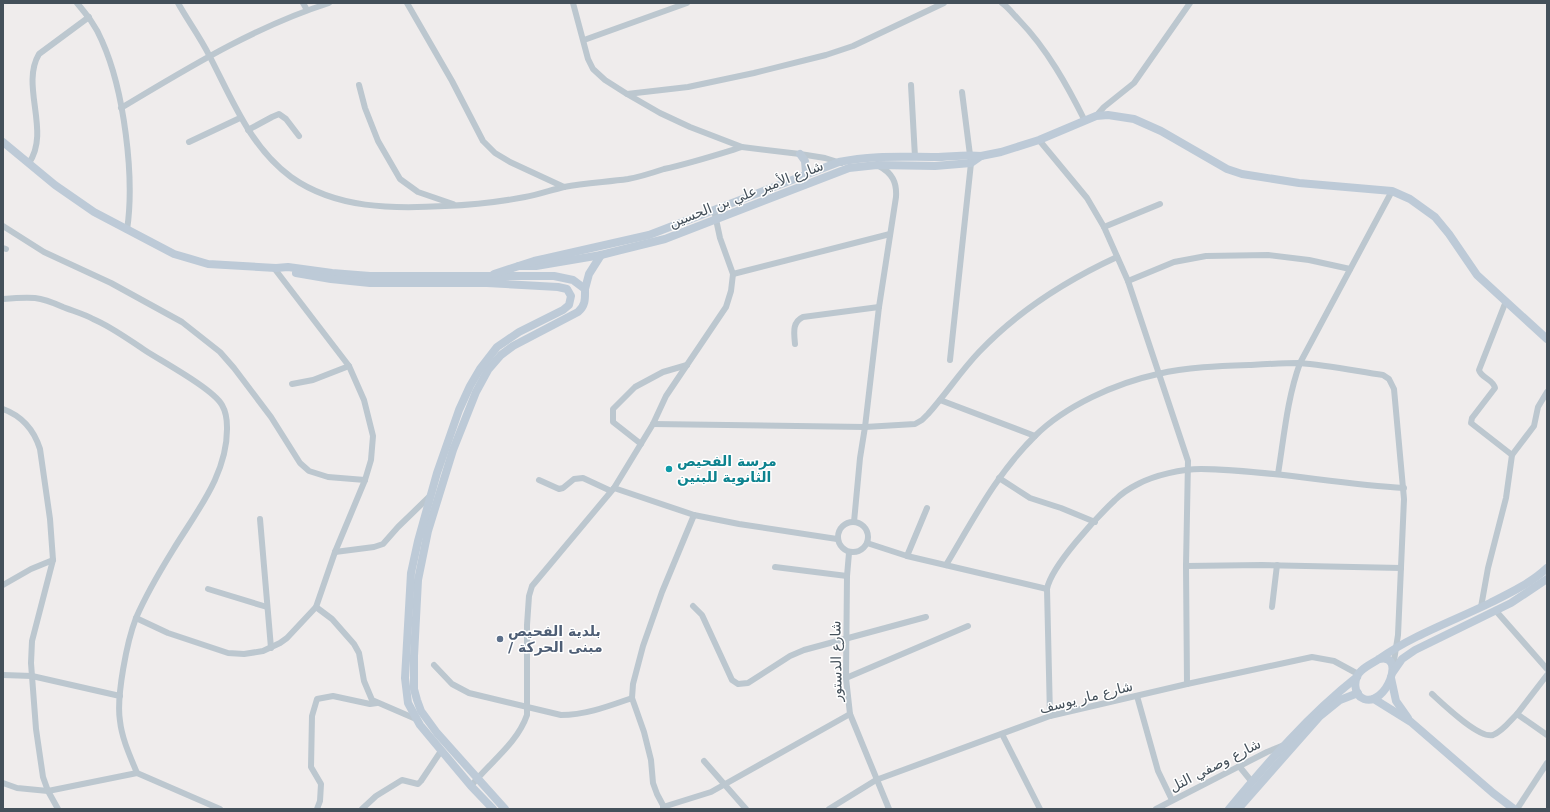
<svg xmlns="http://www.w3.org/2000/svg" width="1550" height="812" viewBox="0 0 1550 812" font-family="'DejaVu Sans',Cairo,sans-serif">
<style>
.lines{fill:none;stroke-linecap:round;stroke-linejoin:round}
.street{stroke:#bcc7cf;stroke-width:6}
.secondary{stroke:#bdcad7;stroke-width:8}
.culture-dot{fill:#0f9aa8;stroke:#fff;stroke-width:1.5}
.service-dot{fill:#5c6f8a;stroke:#fff;stroke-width:1.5}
.labels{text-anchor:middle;stroke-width:3;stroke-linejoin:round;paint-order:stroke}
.street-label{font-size:14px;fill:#44505a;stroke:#fff}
.culture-label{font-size:14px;font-weight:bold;fill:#0d838f;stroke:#fff;text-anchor:start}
.service-label{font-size:14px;font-weight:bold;fill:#4e5e75;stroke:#fff;text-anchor:start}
</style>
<rect width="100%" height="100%" fill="#efecec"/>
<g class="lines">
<g class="street">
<path d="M77 3C87 15 96 26 102 41 124 90 135 177 127 230"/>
<path d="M178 3C188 21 200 37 209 55 232 99 250 147 291 177 336 209 393 209 445 206 471 205 499 202 525 197 538 195 551 190 564 187 585 183 607 182 628 179 640 177 652 173 664 169 691 163 716 155 742 147"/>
<path d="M303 3 307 10"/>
<path d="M407 3 452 81 483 141 495 153 510 162 564 187"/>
<path d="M573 3 588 59 593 69 605 80 627 94 660 113 690 127 742 147 800 154 825 158 841 163"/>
<path d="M1002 3C1009 8 1013 14 1019 20 1047 49 1067 85 1085 121"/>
<path d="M584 40 687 3"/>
<path d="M359 85 365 108 378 141 400 179 418 192 453 204"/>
<path d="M911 85 915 157"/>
<path d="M627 94 688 87 754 73 826 55 853 46 944 3"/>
<path d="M121 108C188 68 254 27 329 3"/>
<path d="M1096 116 1104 107 1134 83 1190 3"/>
<path d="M248 130 272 117 279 114 286 119 299 136"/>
<path d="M1039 140 1087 198 1104 227 1128 281 1188 461 1186 566 1187 684"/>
<path d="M189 142 240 118"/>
<path d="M29 163C51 131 20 86 39 54L89 17"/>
<path d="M3 226 44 252 111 283 182 322 220 352 234 368 271 417 300 463 309 471 328 477 365 480"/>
<path d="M1104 227 1160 204"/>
<path d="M3 248 6 249"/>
<path d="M733 274 890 234"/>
<path d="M1128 281 1174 262 1206 256 1268 255 1309 260 1350 269"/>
<path d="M3 299C14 298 25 297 35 298 45 299 54 303 63 307 73 311 84 314 93 319 112 327 129 340 146 351 163 362 213 389 222 405 226 412 227 419 227 427 228 474 196 512 173 550 160 571 146 595 136 618 127 641 116 697 120 721 122 739 130 756 137 773L220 809"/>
<path d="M1506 301 1479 370C1481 378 1493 379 1495 388L1472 418 1471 423 1512 455"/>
<path d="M795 344C794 333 792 322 803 317L879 307"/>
<path d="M950 360 971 163 962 92"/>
<path d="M292 384 313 380 349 366"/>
<path d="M940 400 1035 436"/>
<path d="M3 409C22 416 34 430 40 449L50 519 53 560 32 641 31 663 36 729 43 777 48 791 58 809"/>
<path d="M653 424 865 427 915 424 922 420 928 414C946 394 960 372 979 352 1018 311 1065 281 1117 257"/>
<path d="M641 444 613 422V409L635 387 663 372 687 365"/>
<path d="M1278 474C1284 437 1287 399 1300 363L1392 191"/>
<path d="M999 478 1030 498 1061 508 1095 522"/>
<path d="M539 480 559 489 563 488 574 479 583 478 611 491"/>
<path d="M614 488 694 515 739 524 837 539"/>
<path d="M260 519 271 648"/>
<circle cx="853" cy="537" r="15"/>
<path d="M854 522 860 458 865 427 879 307 896 197C897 182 892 173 879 166"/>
<path d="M867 543 907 556 1047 589"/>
<path d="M335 552 374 547 383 544 398 527 430 496"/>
<path d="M849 553 847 576 846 678 850 714 889 809"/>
<path d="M907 556 927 508"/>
<path d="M946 565C973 520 997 473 1035 436 1065 406 1116 383 1158 374 1187 367 1221 366 1251 365 1267 364 1283 363 1299 363 1327 365 1356 371 1383 375L1389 379 1394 389 1404 499 1398 635 1393 667"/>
<path d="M1186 566 1262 565 1401 568"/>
<path d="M775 567 847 576"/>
<path d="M3 585 31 569 53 560"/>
<path d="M208 589 267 607"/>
<path d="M693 606 702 615 732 680 738 684 748 683 790 656 804 650 926 617"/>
<path d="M316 607 332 619 354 644 359 653 364 681 372 700 416 719"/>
<path d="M1272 607 1277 565"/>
<path d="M1481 607 1488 568 1506 498 1512 455 1534 426 1538 407 1547 392"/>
<path d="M1496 611 1547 669"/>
<path d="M136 618 168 633 228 653 244 654 263 651 280 643 287 638 316 607 335 552 365 480 371 460 373 436 364 400 349 366 274 268"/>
<path d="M434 665 452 684 469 693 561 715C586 715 609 706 632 698"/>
<path d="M3 675 32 676 120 696"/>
<path d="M1547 675 1517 714 1547 735"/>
<path d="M846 678 968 626"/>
<path d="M1432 694C1443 704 1479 739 1493 735 1502 732 1510 721 1517 714"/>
<path d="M1137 696 1158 771 1172 800"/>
<path d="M1050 716 1047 589C1051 566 1097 517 1115 500 1122 493 1130 488 1138 484 1155 475 1182 469 1201 469 1269 470 1336 484 1404 488"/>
<path d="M1002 734 1040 809"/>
<path d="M704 761 746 809"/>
<path d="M1239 766 1252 782"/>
<path d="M3 783 17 788 48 791 137 773"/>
<path d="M471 786C489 763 517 744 527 715V625L529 596 532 586 614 488 653 424 666 396 726 307 731 291 733 274 720 238 714 210"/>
<path d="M663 807 711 792 850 714"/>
<path d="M317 809 320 801 321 784 311 767 312 716 317 699 333 696 370 704 377 703"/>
<path d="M362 809 376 796 402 780 418 784 421 781 441 751"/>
<path d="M665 809 657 794 653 783 651 760 644 732 632 698 633 684 643 646 662 592 694 515"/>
<path d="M829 809 876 780 1050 716 1187 684 1312 657 1334 661 1358 674"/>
<path d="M1156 809 1267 752 1284 745"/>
<path d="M1517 809 1547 763"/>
</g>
<g class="secondary">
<path d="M3 142 55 185 94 212 174 254 208 264 276 268 288 267 332 273 370 276H554L573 280 585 289C585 298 586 305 578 312L513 346 501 355 488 370 476 392 453 450 428 531 418 580 414 656V689L417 700 421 711 437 733 505 809"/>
<path d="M800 154 805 161 806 173"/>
<path d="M519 266H536L601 255 665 239 849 168 877 165 935 166 971 163 981 156 1001 152 1039 140 1096 116 1108 115 1134 119 1161 131 1227 169 1242 174 1299 183 1392 191 1410 199 1435 217 1449 234 1477 275 1547 339"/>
<path d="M296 273 331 279 370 283H487L558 287 567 289 571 296 569 305 563 310 519 332 497 347 480 369 470 386 459 410 437 473 418 541 411 573 405 678 408 703 420 725 471 786 493 809"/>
<path d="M494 274 534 261 649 235 839 162C871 155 902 157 935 157 950 157 965 154 981 156"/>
<path d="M585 289 589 274 601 255"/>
<path d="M1379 659C1407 652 1386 707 1364 699 1353 695 1353 678 1361 671 1366 666 1373 663 1379 659 1413 635 1453 621 1490 603 1510 593 1531 583 1547 568"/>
<path d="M1393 672 1402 659 1415 650 1511 603 1547 579"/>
<path d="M1391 678 1396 701 1408 718"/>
<path d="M1374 699 1411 722 1493 793 1514 809"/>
<path d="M1229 809C1268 762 1309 715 1357 677"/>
<path d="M1238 809 1319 717 1340 700 1358 693"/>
</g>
</g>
<circle class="culture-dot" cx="669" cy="469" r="4"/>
<circle class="service-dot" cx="500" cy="639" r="4"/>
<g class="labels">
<g class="street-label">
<text transform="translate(746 194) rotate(-21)" y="5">شارع الأمير علي بن الحسين</text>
<text transform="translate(836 661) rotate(-91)" y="5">شارع الدستور</text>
<text transform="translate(1086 697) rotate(-14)" y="5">شارع مار يوسف</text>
<text transform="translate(1215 765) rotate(-27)" y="5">شارع وصفي التل</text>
</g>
<g class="culture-label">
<text x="677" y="466">مرسة الفحيص<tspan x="677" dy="16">الثانوية للبنين</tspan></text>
</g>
<g class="service-label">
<text x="508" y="636">بلدية الفحيص<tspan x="508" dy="16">/ مبنى الحركة</tspan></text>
</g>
</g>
<rect width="1550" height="812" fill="none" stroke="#44505a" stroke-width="8"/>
</svg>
